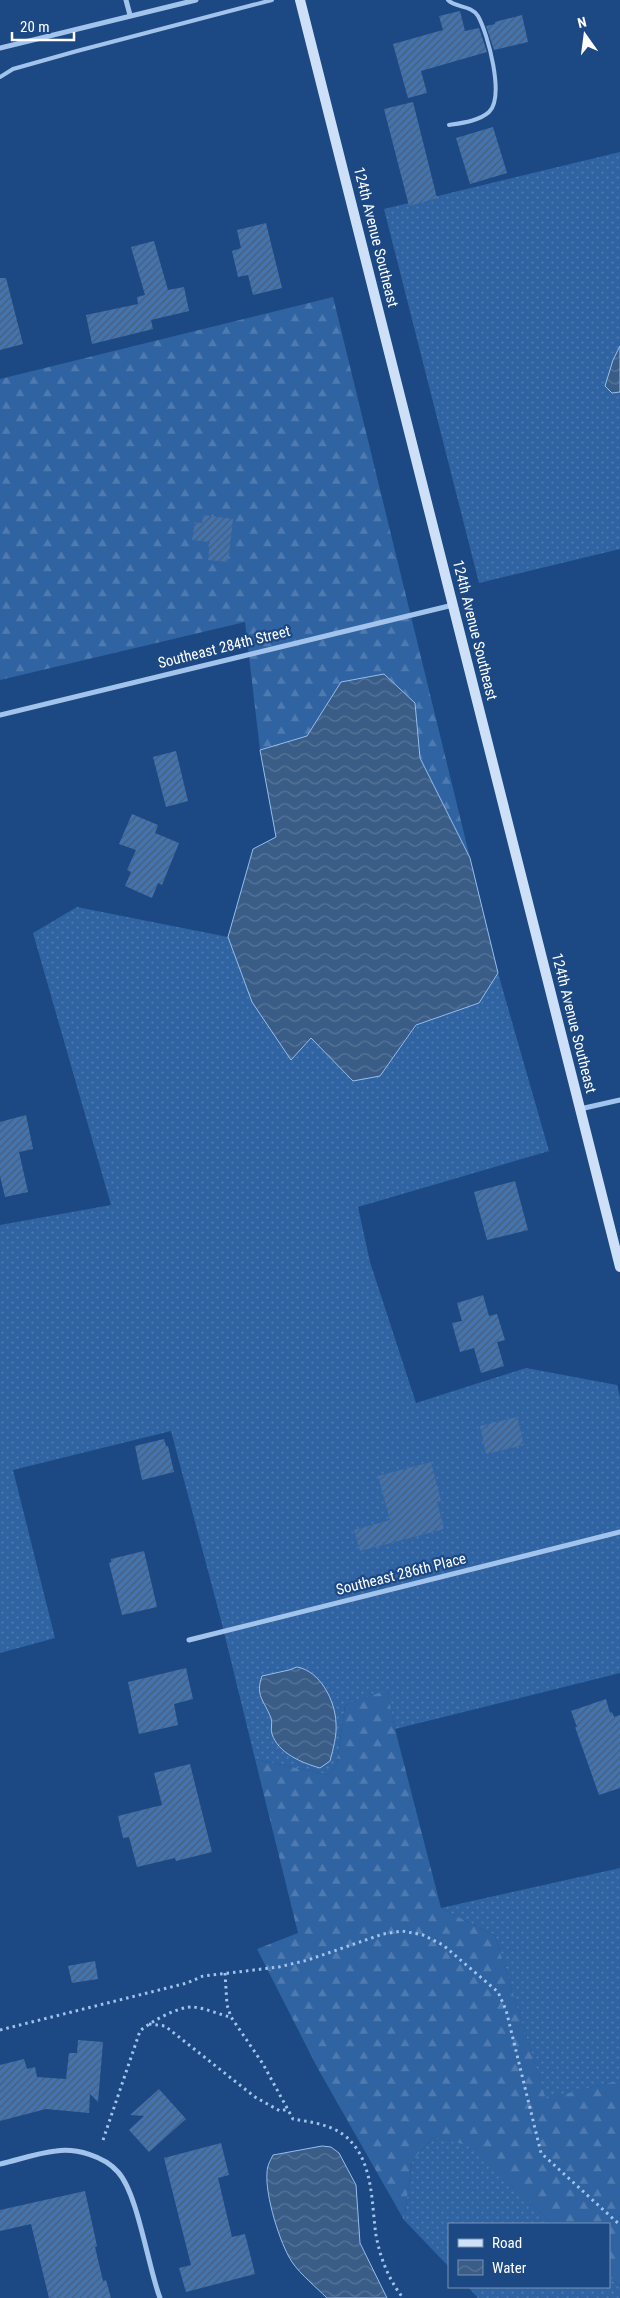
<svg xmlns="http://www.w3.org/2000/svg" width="620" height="2298" viewBox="0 0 620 2298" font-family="'Roboto Condensed',sans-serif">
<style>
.grass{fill:url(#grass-dots)}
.forest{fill:url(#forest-firs)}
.water{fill:url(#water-waves);stroke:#95beed}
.building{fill:url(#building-hatch)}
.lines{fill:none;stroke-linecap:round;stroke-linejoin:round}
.path{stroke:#a2c3eb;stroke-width:3;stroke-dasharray:2.5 4;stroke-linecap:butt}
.lane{stroke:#a2c3eb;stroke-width:4}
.street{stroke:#a2c3eb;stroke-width:5}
.secondary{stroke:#cee0f8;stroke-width:10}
.labels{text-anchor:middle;stroke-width:4.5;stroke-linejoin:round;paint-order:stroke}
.street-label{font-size:15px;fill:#fff;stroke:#1c4984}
</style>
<defs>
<pattern id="grass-dots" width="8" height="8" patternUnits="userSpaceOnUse" patternTransform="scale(1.25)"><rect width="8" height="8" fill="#2f63a2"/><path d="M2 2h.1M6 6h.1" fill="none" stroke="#4e7ab0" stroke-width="1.8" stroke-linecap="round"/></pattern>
<pattern id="forest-firs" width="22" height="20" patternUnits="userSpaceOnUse" patternTransform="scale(1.25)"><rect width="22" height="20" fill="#2f63a2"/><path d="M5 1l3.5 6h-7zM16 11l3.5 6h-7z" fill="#4e7ab0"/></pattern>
<pattern id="water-waves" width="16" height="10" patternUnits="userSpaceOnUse" patternTransform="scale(1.25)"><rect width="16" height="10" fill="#3a5d87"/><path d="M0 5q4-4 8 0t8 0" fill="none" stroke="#587599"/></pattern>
<pattern id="building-hatch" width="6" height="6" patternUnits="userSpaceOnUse" patternTransform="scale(1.25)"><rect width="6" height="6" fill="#4473ad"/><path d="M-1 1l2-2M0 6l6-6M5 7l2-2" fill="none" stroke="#485e78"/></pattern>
</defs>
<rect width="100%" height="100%" fill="#1c4984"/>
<g class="grass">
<path d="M620 152V549L479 583 384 209Z"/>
<path d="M77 907 228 937 252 1002 291 1060 311 1038 380 1076 417 1025 479 1003 498 973 549 1151 358 1207 370 1262 416 1403 526 1368 617 1385 620 1397V1673L395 1729 387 1691 345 1705 337 1763 329 1775 255 1759 221 1620 171 1431 13 1470 55 1638 0 1653V1225L111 1205 33 933Z"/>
<path d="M620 1868V2080L546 2100 495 1936 441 1908Z"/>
<path d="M433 2137 467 2144 553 2224H449V2267L404 2220 412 2162Z"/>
<path d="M609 2276 620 2286V2298H478L468 2287H609Z"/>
</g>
<g class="forest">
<path d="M333 297 470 858 420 758 415 703 341 682 307 736 260 750 245 622 0 680V379Z"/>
<path d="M387 1690 395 1729 441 1908 495 1936 546 2099 620 2080V2286L609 2276V2224H553L467 2145 433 2137 412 2162 404 2220 317 2067 257 1949 298 1933 255 1759 329 1775 337 1763 345 1705Z"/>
</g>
<g class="water">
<path d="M620 346V392L612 393 605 386 613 360Z"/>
<path d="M384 674 415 703 420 758 470 858 498 973 479 1003 416 1025 380 1076 353 1081 311 1038 291 1060 252 1002 228 937 253 849 276 837 260 750 307 736 341 682Z"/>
<path d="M297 1667C320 1671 335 1700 336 1723 337 1736 333 1749 330 1761L320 1768C302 1763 278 1753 272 1734 270 1729 273 1723 271 1718 264 1700 255 1696 262 1676L289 1670Z"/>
<path d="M322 2146 331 2147 339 2153 356 2185 360 2243 387 2298H327C316 2287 301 2275 292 2262 280 2244 265 2195 267 2173 267 2166 270 2161 273 2155Z"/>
</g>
<g class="building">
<path d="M460 11 465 31 479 28 487 52 421 71 427 93 408 98 393 44 443 30 439 16Z"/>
<path d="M522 15 528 42 494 50 486 26 495 24V22Z"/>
<path d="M413 102 437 198 409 206 384 109Z"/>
<path d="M493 127 507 173 470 184 456 138Z"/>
<path d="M266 223 282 288 253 295 248 275 238 277 232 251 241 248 237 230Z"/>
<path d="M154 241 168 290 184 287 189 311 151 320 153 329 92 344 86 315 138 304 137 297 145 295 131 247Z"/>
<path d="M0 278H6L23 344 0 350Z"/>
<path d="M203 515 233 519 228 562 208 560 210 542 192 540 195 522 202 523Z"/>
<path d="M176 751 188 801 166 807 153 757Z"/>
<path d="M132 814 158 825 155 833 179 843 162 885 158 883 152 898 125 886 131 872 127 870 136 850 119 844Z"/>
<path d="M26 1115 33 1149 19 1152 28 1192 5 1197 0 1176V1122Z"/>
<path d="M515 1181 528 1230 487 1240 474 1192Z"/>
<path d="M483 1295 489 1316 497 1314 505 1340 497 1342 504 1366 481 1373 474 1348 460 1352 452 1323 462 1321 457 1303Z"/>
<path d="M517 1417 524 1445 486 1454 480 1426Z"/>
<path d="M164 1439 166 1446H168L174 1472 142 1480 135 1446Z"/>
<path d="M431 1462 441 1501 437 1502 444 1529 360 1551 354 1530 390 1520 378 1476Z"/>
<path d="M144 1551 157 1607 122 1615 109 1563 111 1562V1559Z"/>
<path d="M186 1668 193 1699 174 1704 178 1725 139 1734 128 1682Z"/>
<path d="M606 1699 610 1713 612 1712 614 1717 620 1715V1788L599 1795 575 1727H577L571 1711Z"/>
<path d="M190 1764 212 1852 176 1861 175 1858 137 1867 129 1837 123 1838 118 1816 162 1805 154 1773Z"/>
<path d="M95 1961 98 1979 72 1983 68 1966Z"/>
<path d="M78 2040 103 2042 98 2102 90 2094 89 2113 46 2109 0 2121V2065L24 2059 27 2069 35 2067 37 2077 66 2079 69 2053H77Z"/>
<path d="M159 2089 186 2119 149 2152 129 2130 144 2116 130 2115Z"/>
<path d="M221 2143 229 2175 218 2178 232 2237 245 2234 255 2274 186 2292 179 2268 191 2265 164 2158Z"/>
<path d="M85 2191 97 2246 95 2247 103 2281 106 2280 111 2298H49L31 2224 0 2231V2210Z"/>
</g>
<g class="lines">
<g class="path">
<path d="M225 1973 227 2005 231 2017 263 2064 293 2119C310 2122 329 2124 344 2135 374 2159 371 2201 376 2235 380 2258 389 2280 403 2298"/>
<path d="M149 2024 165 2026 255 2097 280 2111 288 2109"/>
<path d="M0 2030 187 1983 203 1976 279 1967 308 1960 383 1934 402 1931 423 1935 443 1945 498 1992 506 2010 541 2153 620 2225"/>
<path d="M103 2140 140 2031C150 2022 179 2006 193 2007 205 2008 218 2014 230 2017"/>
</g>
<g class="lane">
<path d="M448 0C456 8 471 5 478 16 488 34 505 97 489 112 479 121 462 123 449 125"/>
<path d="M0 77 13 69 77 51 272 0"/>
</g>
<g class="street">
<path d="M126 0 130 15"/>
<path d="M0 48 196 0"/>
<path d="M0 715 453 605"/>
<path d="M580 1109 620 1100"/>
<path d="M189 1640 620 1532"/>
<path d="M0 2164C18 2160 37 2153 56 2151 76 2148 104 2156 118 2172 138 2194 148 2267 160 2298"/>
</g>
<path class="secondary" d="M300 0 620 1267"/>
</g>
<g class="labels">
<g class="street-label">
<text transform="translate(376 237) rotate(76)" y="5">124th Avenue Southeast</text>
<text transform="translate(475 630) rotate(76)" y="5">124th Avenue Southeast</text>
<text transform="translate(224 647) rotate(-14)" y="5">Southeast 284th Street</text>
<text transform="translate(574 1023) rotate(76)" y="5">124th Avenue Southeast</text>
<text transform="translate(401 1574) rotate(-14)" y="5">Southeast 286th Place</text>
</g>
</g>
<rect x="448" y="2223" width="162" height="65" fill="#1c4984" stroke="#7792b5"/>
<rect x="458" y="2239" width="25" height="8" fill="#cee0f8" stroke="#7792b5"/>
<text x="492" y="2248" font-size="15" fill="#ffffff">Road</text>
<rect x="458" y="2260" width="25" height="15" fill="url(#water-waves)" stroke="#7792b5"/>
<text x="492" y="2273" font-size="15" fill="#ffffff">Water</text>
<g transform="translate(585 35) rotate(346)" stroke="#1c4984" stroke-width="4" paint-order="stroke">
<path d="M0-4L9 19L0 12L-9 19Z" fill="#ffffff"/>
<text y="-8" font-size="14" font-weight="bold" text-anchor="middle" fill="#ffffff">N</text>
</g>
<path d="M12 32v8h62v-8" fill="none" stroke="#ffffff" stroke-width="2.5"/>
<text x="20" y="32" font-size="15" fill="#ffffff" stroke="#1c4984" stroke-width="4" paint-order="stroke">20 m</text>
</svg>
